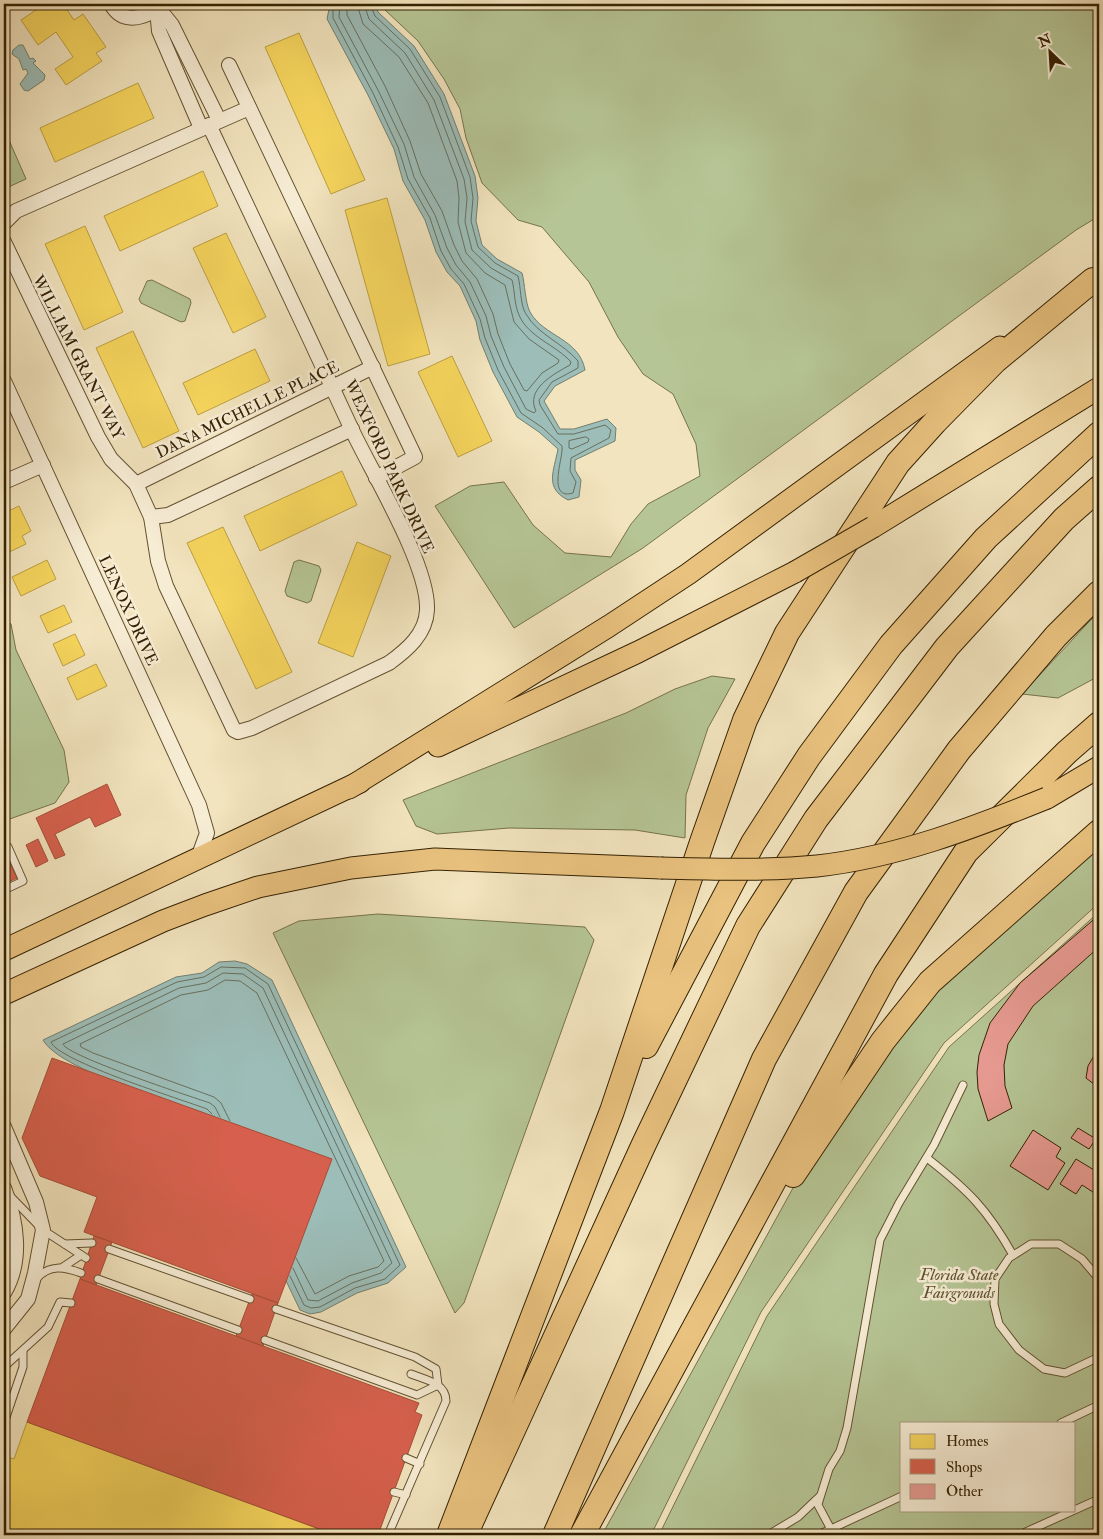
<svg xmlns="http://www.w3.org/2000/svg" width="1103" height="1539" viewBox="0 0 1103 1539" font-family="'IM FELL Double Pica',serif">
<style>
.green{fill:#b6c595;stroke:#76734c;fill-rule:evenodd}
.water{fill:#9cbdb8;stroke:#737f6f}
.homes{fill:#f6d55c;stroke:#bc9f41}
.shops{fill:#d6604d;stroke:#a64d36}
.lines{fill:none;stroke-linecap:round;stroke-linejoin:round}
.shore{stroke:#686f5d;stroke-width:1}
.building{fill:#e79a91;stroke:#352102}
.service-casing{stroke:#645231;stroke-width:9}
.minor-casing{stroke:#645231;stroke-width:16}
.primary-casing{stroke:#352102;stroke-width:23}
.motorway-casing{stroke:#352102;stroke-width:26}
.service{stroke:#f7edd5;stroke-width:7}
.minor{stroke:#f7edd5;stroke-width:14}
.primary{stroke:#e9c27f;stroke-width:21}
.motorway{stroke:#e9c27f;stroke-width:24}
.primary-bridge-casing{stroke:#352102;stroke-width:23;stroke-linecap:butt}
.primary-bridge{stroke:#e9c27f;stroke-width:21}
.labels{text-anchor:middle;stroke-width:5;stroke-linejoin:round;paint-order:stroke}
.street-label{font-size:16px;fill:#352102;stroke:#f7edd5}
.park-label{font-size:16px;font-style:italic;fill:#5c522e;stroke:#f7edd5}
</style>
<rect width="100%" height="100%" fill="#f2e4be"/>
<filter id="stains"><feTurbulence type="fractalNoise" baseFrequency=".004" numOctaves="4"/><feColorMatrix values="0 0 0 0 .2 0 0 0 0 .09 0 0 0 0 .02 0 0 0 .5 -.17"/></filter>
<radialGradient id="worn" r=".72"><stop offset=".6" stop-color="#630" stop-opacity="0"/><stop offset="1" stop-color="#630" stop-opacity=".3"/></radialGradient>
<g class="green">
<path d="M381 4H1099V216L1076 230 643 548 514 628 435 506 470 486 504 482 533 525 565 553 611 557 631 524 648 504 700 476 696 444 673 394 643 374 618 337 589 282 542 227 518 220 482 183 466 138 460 109 444 79 418 41 384 9Z"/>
<path d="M5 131 26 179 4 189V132Z"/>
<path d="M152 280 190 299 191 303 185 321 181 322 141 303 139 299 147 281Z"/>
<path d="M299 560 319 566 321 570 311 601 307 603 287 596 285 591 294 562Z"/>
<path d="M1099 611V676L1058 698 1022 694Z"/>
<path d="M4 617 11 624 16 650 64 750 69 782 55 803 4 821Z"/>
<path d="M712 676 735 679 708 728 686 795 685 838 635 830 509 828 437 834 416 826 403 800 626 713 675 689Z"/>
<path d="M1099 843V903L944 1043 761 1312 651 1535H602L793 1188 889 1046 935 988Z"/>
<path d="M1099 912V1535H659L767 1316 949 1047ZM902 1423H1074V1510H902Z"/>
<path d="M378 914 585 927 594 940 464 1303 455 1313 273 933 299 921Z"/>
</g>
<g class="water">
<path d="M330 4H375L378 12 414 46 444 94 475 176 478 198 476 221 482 245 497 259 522 273C525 284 525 302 530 312 544 337 579 338 585 370L555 386 544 401 560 429H574L607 419 616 428 615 441 575 460V470L581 480 579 497 568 500C544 488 554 471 558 449L539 432 517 417 493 372 480 340 476 321 460 286 447 272 436 252 425 220 403 181 394 149 368 95 327 19Z"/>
<path d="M19 45H23L30 59 33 58 36 61 33 63 45 75 44 80 28 91 24 90 20 84 28 73 26 69 23 70 19 59 12 54 13 50Z"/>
<path d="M235 961 247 964 272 980 406 1267 388 1283 357 1293 321 1312 310 1314 300 1310 206 1114C170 1101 60 1070 43 1040L176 977 202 973 219 962Z"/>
</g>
<g class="homes">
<path d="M45 4H63L74 20 83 14 106 47 96 53 102 61 66 85 55 69 73 57 56 32 38 45 21 20Z"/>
<path d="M299 33 365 180 331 194 265 47Z"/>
<path d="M138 83 154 118 55 162 40 128Z"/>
<path d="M203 171 218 206 120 251 104 216Z"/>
<path d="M387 198 430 354 388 366 345 210Z"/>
<path d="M85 226 123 312 84 330 45 244Z"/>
<path d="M226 233 266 317 233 333 193 248Z"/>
<path d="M133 331 179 431 143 448 96 348Z"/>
<path d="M255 349 270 381 198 415 183 383Z"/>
<path d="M452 356 492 441 458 457 418 372Z"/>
<path d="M342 471 357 505 260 551 244 516Z"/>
<path d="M19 506 31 531 22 536 26 544 7 553 4 545V513Z"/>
<path d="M223 527 292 672 256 689 187 543Z"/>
<path d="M357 542 391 556 353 657 318 643Z"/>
<path d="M47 560 56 579 21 596 12 577Z"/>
<path d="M64 605 72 622 48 633 40 616Z"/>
<path d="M75 634 85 655 63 666 53 644Z"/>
<path d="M96 664 107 686 77 700 67 678Z"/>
<path d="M27 1422 327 1532 326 1535H4V1456L14 1459Z"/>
</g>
<g class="shops">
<path d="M107 784 121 815 95 827 90 817 55 834 65 855 55 859 36 818Z"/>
<path d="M38 839 48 861 36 867 26 845Z"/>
<path d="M6 855 17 878 4 884V856Z"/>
<path d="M52 1058 332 1159 278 1303 84 1232 97 1197 40 1176 22 1138Z"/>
<path d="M94 1236 112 1242 96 1285 80 1279Z"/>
<path d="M80 1279 419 1403 415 1412 422 1415 378 1535H336L27 1422Z"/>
<path d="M252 1294 278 1303 263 1346 236 1336Z"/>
</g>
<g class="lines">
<g class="shore">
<path d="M333 4V18L373 93 398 147 408 179 430 218 441 251 451 269 464 284 480 319 485 338 498 370 521 413 543 428 562 446C564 456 546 501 573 493L576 482 570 471 571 458 609 438 611 430 605 425 574 434H558L540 405 539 400 552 382 578 368V361C563 343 538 335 526 314 520 305 521 287 518 276L495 263 478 247 471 221 473 198 470 177 440 97 410 49 375 16 370 4"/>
<path d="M340 4 339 17 378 90 404 144 414 177 435 215 447 248 456 265 470 282 486 316 491 336 504 367 526 409 534 413 536 411C525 389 554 374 570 365L571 362C556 345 528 337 519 315 514 304 515 291 512 280L491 268 472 250 465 222 467 198 464 179 434 100 405 53 369 19 364 4"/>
<path d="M347 4V15L385 86 410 141 421 174 442 211 454 245 462 261 477 279 493 314 498 334 510 364 524 390 527 391 542 373 558 363 559 360 529 339 514 322 505 285 485 273 466 253 458 222 459 198 457 181 428 103 399 57 363 24 357 4"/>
<path d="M586 437 589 439 588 442 572 449 569 448V441Z"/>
<path d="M212 1114 207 1109C183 1100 58 1061 51 1042L177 982 204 977 221 967 245 968 268 984 400 1265 385 1279 355 1288 320 1307 311 1308 304 1305 290 1276"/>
<path d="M220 1117 215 1107 210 1103C189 1096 67 1056 63 1044L179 988 206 983 223 973 243 974 263 988 392 1263 381 1273 352 1283 318 1301 308 1300 293 1268"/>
<path d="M230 1121 221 1103 214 1097 93 1053 81 1047 80 1044 181 995 208 990 225 980 240 981 257 993 384 1261 378 1267 349 1276 315 1294 296 1258"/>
</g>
</g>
<g class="building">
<path d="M1099 915V947L1033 1006 1008 1044 1004 1065 1005 1086 1012 1108 988 1121 978 1089 977 1072 979 1055 990 1023 1020 983Z"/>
<path d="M1099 1047V1088L1086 1078 1088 1066Z"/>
<path d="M1078 1128 1096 1139 1089 1149 1071 1138Z"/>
<path d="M1033 1130 1061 1148 1056 1157 1065 1163 1048 1190 1010 1166Z"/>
<path d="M1076 1159 1099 1173V1196L1082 1185 1076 1194 1060 1184Z"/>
</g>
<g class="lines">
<g class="service-casing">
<g id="service">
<path d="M4 849 8 847 23 881 4 890"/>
<path d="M927 1158C969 1191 987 1209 1013 1255"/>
<path d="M11 1197 43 1230 86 1258"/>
<path d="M65 1244 92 1243"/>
<path d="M109 1249 250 1299"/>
<path d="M63 1267 81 1255"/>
<path d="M36 1279C50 1264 64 1267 81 1273"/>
<path d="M98 1279 238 1330"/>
<path d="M1099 1279 1082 1259 1059 1244H1031L1009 1258 995 1279 994 1304 999 1324 1019 1350 1044 1369 1065 1373 1099 1357"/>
<path d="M265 1340 417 1395 438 1385 436 1369 415 1357 276 1309"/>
<path d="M4 1367 48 1327 60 1302 71 1303"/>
<path d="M4 1423 23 1367V1351"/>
<path d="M1061 1423 1099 1405"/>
<path d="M406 1458 420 1464"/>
<path d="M394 1492 406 1495"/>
<path d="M388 1535 446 1401C446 1383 426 1380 411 1374"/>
<path d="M768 1535 798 1517 819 1497"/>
<path d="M818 1535 902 1496"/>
<path d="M834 1535 818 1505 819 1501 829 1469 840 1451 847 1428 880 1240 899 1203 934 1145 963 1085"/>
<path d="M1019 1535 1099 1499"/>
</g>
</g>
<g class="minor-casing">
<g id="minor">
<path d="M111 4C122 24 141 19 157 9"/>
<path d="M155 4 172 25 219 120"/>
<path d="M157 9 159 31 201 128"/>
<path d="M229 65 415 457 376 478"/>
<path d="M4 223 16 211 249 108"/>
<path d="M4 242 98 437 111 459 136 484 151 517 158 561 166 586 234 730 238 732 252 728 389 663C407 650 426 634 427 610 429 565 372 473 352 430 305 328 257 226 209 125"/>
<path d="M4 381 199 805 207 833 198 858"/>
<path d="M4 482 43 465"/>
<path d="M136 484 373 367"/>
<path d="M151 517 168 515 352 429"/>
<path d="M4 1127 36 1202 43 1230 35 1273 28 1299 4 1329"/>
<path d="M4 1188C17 1221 23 1261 4 1293"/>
</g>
</g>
<g class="primary-casing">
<g id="primary">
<path d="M873 527 1099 388"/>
<path d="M438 746 638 652 795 572"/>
<path d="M349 788 609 626 688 574 1000 347"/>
<path d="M1047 798 1099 767"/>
<path d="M4 950 360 782"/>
<path d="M4 994 163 921 205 905 258 887 351 868 435 859 661 868"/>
</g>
</g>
<g class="motorway-casing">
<g id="motorway">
<path d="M646 1046 753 843 809 756 891 645 986 538 1099 434"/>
<path d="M793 1175 883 1041 930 982 1099 832"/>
<path d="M449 1535 612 1111 702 842 745 720 787 633 898 463 935 422 995 361 1093 280"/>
<path d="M465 1535 644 1144 748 926 816 819 947 647 1064 519 1099 488"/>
<path d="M555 1535 764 1059 856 892 959 750 1056 636 1099 593"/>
<path d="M582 1535 886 974 966 852 1067 752 1099 724"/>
</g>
</g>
<use href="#service" class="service"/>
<use href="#minor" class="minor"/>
<use href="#primary" class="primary"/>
<use href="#motorway" class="motorway"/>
<g class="primary-bridge-casing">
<g id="primary-bridge">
<path d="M795 572 873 527"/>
<path d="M661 868C713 869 765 871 817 866 898 857 973 828 1047 798"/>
</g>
</g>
<use href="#primary-bridge" class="primary-bridge"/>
</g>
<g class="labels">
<g class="street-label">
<text transform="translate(79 357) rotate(63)" y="6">WILLIAM GRANT WAY</text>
<text transform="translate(247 409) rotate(-26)" y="6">DANA MICHELLE PLACE</text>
<text transform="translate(390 466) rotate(65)" y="6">WEXFORD PARK DRIVE</text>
<text transform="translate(129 610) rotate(65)" y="6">LENOX DRIVE</text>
</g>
<g class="park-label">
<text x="959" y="1280">Florida State<tspan x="959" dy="18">Fairgrounds</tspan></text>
</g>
</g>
<rect width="1103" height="1539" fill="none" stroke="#f2e4be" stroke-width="20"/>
<rect x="5" y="5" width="1093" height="1529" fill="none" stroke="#352102" stroke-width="2.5"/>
<rect x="10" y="10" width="1083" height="1519" fill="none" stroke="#352102"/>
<rect x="900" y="1422" width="175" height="90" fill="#f7edd5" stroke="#a99b81"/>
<rect x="910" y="1434" width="25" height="15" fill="#f6d55c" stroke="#a99b81"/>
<text x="946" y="1446" font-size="15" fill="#352102">Homes</text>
<rect x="910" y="1459" width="25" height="15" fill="#d6604d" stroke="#a99b81"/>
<text x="946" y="1472" font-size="15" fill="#352102">Shops</text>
<rect x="910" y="1484" width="25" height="15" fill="#e79a91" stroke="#a99b81"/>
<text x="946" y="1496" font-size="15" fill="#352102">Other</text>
<g transform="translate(1050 52) rotate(335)" stroke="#f7edd5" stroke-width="4" paint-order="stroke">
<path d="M0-4L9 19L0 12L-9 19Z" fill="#352102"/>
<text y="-8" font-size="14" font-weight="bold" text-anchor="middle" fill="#352102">N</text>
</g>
<rect width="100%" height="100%" filter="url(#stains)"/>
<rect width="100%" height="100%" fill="url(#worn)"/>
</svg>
